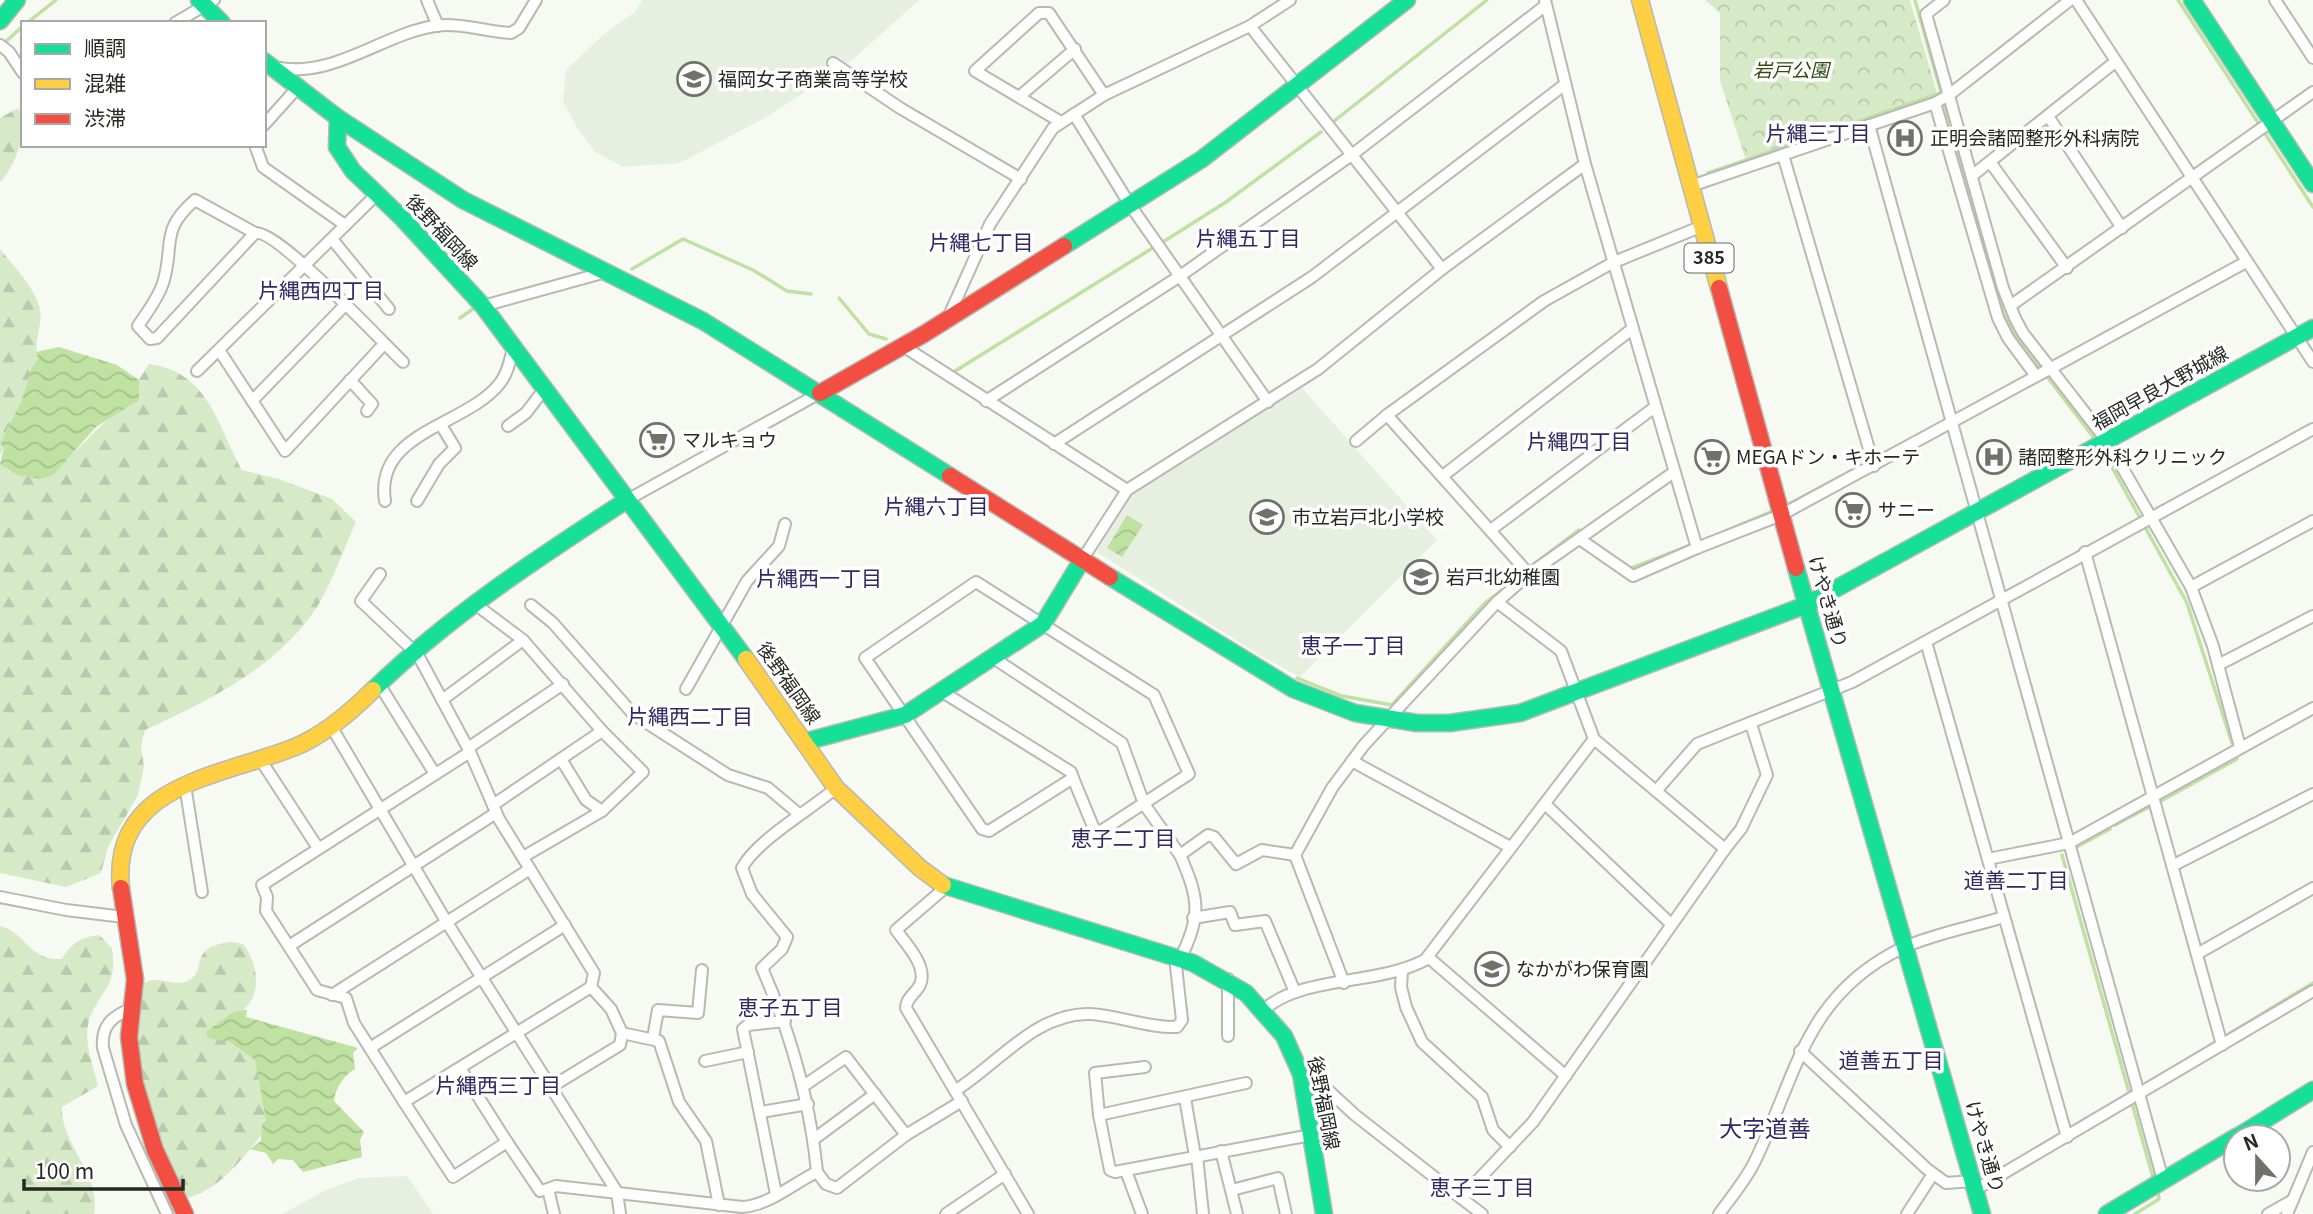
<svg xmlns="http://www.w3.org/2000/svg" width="2313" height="1214" viewBox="0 0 2313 1214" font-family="Georgia,'Noto Sans JP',serif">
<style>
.built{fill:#e7efe0}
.forest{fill:url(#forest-firs)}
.park{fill:url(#park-crowns)}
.water{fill:url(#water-waves)}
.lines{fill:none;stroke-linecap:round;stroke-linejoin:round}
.stream{stroke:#bfe1a2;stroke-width:3.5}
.street-casing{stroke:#b7bab4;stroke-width:14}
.fast-casing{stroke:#b7bab4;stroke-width:19}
.slow-casing{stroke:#b7bab4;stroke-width:19}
.jam-casing{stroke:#b7bab4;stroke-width:19}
.street{stroke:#fefefd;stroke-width:10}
.fast{stroke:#16e098;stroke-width:16}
.slow{stroke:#ffcf43;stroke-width:16}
.jam{stroke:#f24e42;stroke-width:16}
.labels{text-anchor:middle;stroke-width:7;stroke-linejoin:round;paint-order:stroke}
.shield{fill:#fff;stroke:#666865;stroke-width:2}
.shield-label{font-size:18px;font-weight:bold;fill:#252823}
.park-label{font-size:19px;font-style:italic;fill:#2f4c10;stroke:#fff}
.poi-label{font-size:19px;fill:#252823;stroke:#fff;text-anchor:start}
.street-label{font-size:19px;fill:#252823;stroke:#fff}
.neighbourhood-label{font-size:21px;fill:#322863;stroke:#fff}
.quarter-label{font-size:23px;fill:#322863;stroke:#fff}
</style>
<defs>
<pattern id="forest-firs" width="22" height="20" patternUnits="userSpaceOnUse" patternTransform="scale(1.75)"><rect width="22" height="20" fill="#d7eac8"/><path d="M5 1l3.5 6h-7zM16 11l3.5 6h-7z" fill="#b8c9ac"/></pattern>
<pattern id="park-crowns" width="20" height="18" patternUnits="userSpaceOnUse" patternTransform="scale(1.75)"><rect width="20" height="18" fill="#d7eac8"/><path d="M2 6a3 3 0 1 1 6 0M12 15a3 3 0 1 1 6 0" fill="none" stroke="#b8c9ac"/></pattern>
<pattern id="water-waves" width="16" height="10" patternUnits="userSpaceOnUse" patternTransform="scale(1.75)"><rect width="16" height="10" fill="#bfe1a2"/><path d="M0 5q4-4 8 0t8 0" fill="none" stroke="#a4c18b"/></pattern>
</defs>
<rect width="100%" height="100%" fill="#f6faf2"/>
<g class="built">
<path d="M642 0H919L850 62 770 115 680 163 623 167 594 151 578 129 563 101 566 70 603 35 636 11Z"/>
<path d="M1302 388 1437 540 1300 677 1261 656 1097 552 1130 494Z"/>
<path d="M407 1176 433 1214H282L326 1190 359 1178Z"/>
</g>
<g class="forest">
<path d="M18 108C31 127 15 167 0 182V118Z"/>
<path d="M0 249C13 266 35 287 40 309 43 324 33 341 38 359L32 367 21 402 0 443 4 448 0 455Z"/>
<path d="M149 364C209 372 217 425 242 470L279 479 332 499 356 522C343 550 332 584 315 610 275 669 207 701 145 730L141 746 144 767 138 795 108 847 101 873 66 887 0 873V464L17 475 41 479C78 457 97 419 139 400V380Z"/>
<path d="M0 926C26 932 28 961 62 959 71 943 81 937 99 935L112 948C117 985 105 985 91 1015 81 1036 93 1065 98 1086L62 1107C60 1143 102 1176 94 1214H0Z"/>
<path d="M231 942 243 944C256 960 262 988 248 1005 241 1015 227 1022 218 1029L252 1047 264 1071 268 1126C246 1154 224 1187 188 1198L160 1151 134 1070 139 987C156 970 174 991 191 979 207 968 188 947 231 942Z"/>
</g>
<path class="park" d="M1705 0H1910L1937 93 1746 160 1720 81V13Z"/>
<g class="water">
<path d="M59 347 117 365 139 380V400L96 427 53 475 41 479 17 475 0 464 4 448 0 443 21 402 32 367 38 359 36 352Z"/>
<path d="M1127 515 1143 525 1122 557 1107 548Z"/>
<path d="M247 1010 246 1017 358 1048 353 1053 355 1069C344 1075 335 1089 334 1101L364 1132 360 1140 362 1157 303 1172 293 1160 278 1159 273 1164 266 1153 250 1149 261 1141 262 1125 266 1120 255 1060 230 1042 208 1038 206 1032 233 1012Z"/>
</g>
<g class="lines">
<g class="stream">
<path d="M1915 0 2003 312 2013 332 2097 442"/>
<path d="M2178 0 2313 207"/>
<path d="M27 23 56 0"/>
<path d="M2 45 23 26"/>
<path d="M1333 122 1487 0"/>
<path d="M1708 173 1941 93"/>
<path d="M1163 242 1226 202 1321 132"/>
<path d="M632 269 683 239 753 270 787 291 811 294"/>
<path d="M839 298 869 334 886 339"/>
<path d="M460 318 473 309"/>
<path d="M952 373 1151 249"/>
<path d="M2103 451 2187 603 2232 743"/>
<path d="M1785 506 1892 449"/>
<path d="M1704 540 1775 510"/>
<path d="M1533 565 1579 530 1582 533"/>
<path d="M1629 569 1694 544"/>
<path d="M1297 678 1342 696 1392 705 1485 603 1514 581"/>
<path d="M2161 801 2237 759"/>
<path d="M2115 825 2149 807"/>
<path d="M2073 849 2110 829"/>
<path d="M2062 855 2154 1181"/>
<path d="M2186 1060 2313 983"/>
<path d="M2135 1214 2159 1199 2157 1188"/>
</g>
<g class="street-casing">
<g id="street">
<path d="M427 0 438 26"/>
<path d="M1545 0 1585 164 1697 548 1781 515 2246 262"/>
<path d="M1944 0 1926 14 2003 288 2015 318 2023 333 2107 441 2191 587 2213 646 2240 747"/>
<path d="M2076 0 2313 362"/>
<path d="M2275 0 2313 58"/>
<path d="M175 23 214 0"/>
<path d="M1250 26 1442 269"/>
<path d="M0 45 9 52 23 73"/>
<path d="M833 63 900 108 1021 179"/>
<path d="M275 67C332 80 382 34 435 26 459 22 487 32 511 33L519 28 536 0"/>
<path d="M1020 96 1075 49"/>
<path d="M1935 103 1998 318 2008 338 2036 376"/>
<path d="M1074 114 1130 205 1268 402"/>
<path d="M2048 116 2122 228"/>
<path d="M1061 122 975 71 1039 13H1049L1104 95"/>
<path d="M264 125 298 87"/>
<path d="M1869 125 2163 1180"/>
<path d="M255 145 263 167 345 225"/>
<path d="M1783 155 1874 466"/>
<path d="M1990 162 2067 268"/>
<path d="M1973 175 2115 62"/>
<path d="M1691 186 1935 103 1949 95 2070 0"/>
<path d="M255 233 157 338 150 339 138 326C147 312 158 299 163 283 175 245 159 231 195 200L255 233C277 229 382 342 403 362"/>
<path d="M332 239 389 309"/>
<path d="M483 306 606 272"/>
<path d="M2010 306 2313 92"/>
<path d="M947 320 990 224 1053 128 1104 95 1250 26 1290 0"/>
<path d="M903 346 1127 490"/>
<path d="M219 350 285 451 384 344"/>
<path d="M197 371 377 194"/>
<path d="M350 380 372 404 367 411"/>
<path d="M252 401 345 305"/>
<path d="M986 401 1180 276 1353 154 1546 5"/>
<path d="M1387 415 1529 574"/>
<path d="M508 426 526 413 545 388"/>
<path d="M1356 441 1387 415 1544 301 1614 262 1700 227"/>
<path d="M1054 444 1312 277 1564 85"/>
<path d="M1444 475 1632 329"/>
<path d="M627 500 820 393"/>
<path d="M385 501C374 431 467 426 500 383 508 373 510 360 513 348"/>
<path d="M417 501 439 464 455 448 441 425"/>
<path d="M1492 529 1655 407"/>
<path d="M1581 540 1633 576 1697 548"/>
<path d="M2085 552 2222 1045"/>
<path d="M1082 560 1127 490 1318 369 1442 269 1585 164"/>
<path d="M380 574 361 601 418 655 470 752 499 819 594 973 591 987 404 1102 453 1177 507 1142 460 1068"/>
<path d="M976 582 1154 695 1189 774 1101 831 1094 829 1073 778 989 831 982 829 865 658Z"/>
<path d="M2191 587 2313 521"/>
<path d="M1497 602 1529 574 1674 472"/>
<path d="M475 604 523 640 602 731 493 805"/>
<path d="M531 605 553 623 633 714 728 775 768 788 799 814"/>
<path d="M1926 642 2067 1137"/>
<path d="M992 657 1122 743 1144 804 1180 855"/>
<path d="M2218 665 2313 616"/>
<path d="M379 684 435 774"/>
<path d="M686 689 747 581 779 546 785 524"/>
<path d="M941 691 1071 772 1073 778"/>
<path d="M442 700 523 640"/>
<path d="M1751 724 1767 775 1741 829 1725 849 1656 791 1697 744 1852 682 2313 429"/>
<path d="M331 726 446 921 617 1192 620 1214"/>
<path d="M468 748 563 684"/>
<path d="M260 759 318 848"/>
<path d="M561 759 586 800 602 811 643 772 602 731"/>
<path d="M1352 761 1510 847"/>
<path d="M185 785 202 892"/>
<path d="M1545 804 1671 924"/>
<path d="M1295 855 1332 788 1364 745 1497 602 1561 651 1594 739 1656 791"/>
<path d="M1295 855 1344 983"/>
<path d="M523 857 602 811"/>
<path d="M1988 859 2069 843 2313 708"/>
<path d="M2174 865 2313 794"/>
<path d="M946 887 896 930C906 944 928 966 920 985 915 994 906 998 906 1008L1028 1214"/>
<path d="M0 897 66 910 124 917"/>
<path d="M1193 918 1230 912 1235 925 1265 921 1295 992"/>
<path d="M289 946 496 813"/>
<path d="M2197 954 2313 888"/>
<path d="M1428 957 1566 1076"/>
<path d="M1180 959C1202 916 1199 898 1180 855L1208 835 1214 837 1236 864 1262 850 1295 855"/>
<path d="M1402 971 1401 987 1406 1007 1422 1042 1482 1097 1493 1130 1510 1147"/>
<path d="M591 987 611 1009 622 1033 659 1041 679 1102 706 1141 719 1205"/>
<path d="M332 995 530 869"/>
<path d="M1266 1008C1304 976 1378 985 1425 960L1594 739"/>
<path d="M131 1009C112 1016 101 1026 103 1048L126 1125 167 1214"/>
<path d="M1228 1036V979"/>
<path d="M653 1038 658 1010 698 1013 702 970"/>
<path d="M370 1048 565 925"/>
<path d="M1800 1051 1927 1169 1946 1183 1973 1181"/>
<path d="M705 1061 748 1052"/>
<path d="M1145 1067 1095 1073 1099 1115 1110 1170 1115 1172 1311 1135"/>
<path d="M1301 1074 1319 1082 1355 1115 1461 1198"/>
<path d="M805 1085 846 1057 906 1135"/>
<path d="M551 1087 620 1045 622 1033"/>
<path d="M956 1090C998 1064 1036 1012 1091 1014 1120 1016 1148 1028 1177 1027L1182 1020 1175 957"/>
<path d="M1185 1098 1195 1156"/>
<path d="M404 1102 354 1023 346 998 317 990 266 911 267 897 262 885 470 752"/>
<path d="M761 1112 808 1104"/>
<path d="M1099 1115 1246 1083"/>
<path d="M814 1139 875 1094"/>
<path d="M507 1142 540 1191 548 1189"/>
<path d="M1221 1151 1237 1214"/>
<path d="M1197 1156 1203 1214"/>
<path d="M1126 1171 1142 1214"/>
<path d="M817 1172C810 1100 791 1034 762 968L782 949 787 937 752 894 742 868C757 840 810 810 836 788"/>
<path d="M1232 1190 1278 1178 1286 1214"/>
<path d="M1975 1190 2313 991"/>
<path d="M776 1194 743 1029 748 1025 785 1021"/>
<path d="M554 1214 548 1189 556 1186 742 1207C770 1205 792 1184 817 1172L826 1184 837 1188 906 1135 962 1101"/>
<path d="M946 1214 1005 1174"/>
<path d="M1482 1214 1461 1198 1533 1122 1725 849"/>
<path d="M1719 1214C1731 1197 1746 1180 1755 1161 1797 1075 1804 996 1902 948 1933 934 1971 927 2004 917"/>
<path d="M1907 1214 1933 1174"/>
<path d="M2268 1214 2293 1200"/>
<path d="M2287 1214 2313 1152"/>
</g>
</g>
<g class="fast-casing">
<g id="fast">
<path d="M199 0 222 23"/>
<path d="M2192 0 2313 184"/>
<path d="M0 21 17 0"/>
<path d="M264 61 338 118 463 200 703 321 950 476"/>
<path d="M338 118 337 147 353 171 403 219 483 306 746 659"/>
<path d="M1064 246 1202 159 1407 0"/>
<path d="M1796 568 1982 1214"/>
<path d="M1110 577 1293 689 1355 713 1417 723H1450L1520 713 1806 605"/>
<path d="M1806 605 2313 328"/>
<path d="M373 690C450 615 538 558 627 500"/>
<path d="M804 742 905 715 1043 624 1082 560"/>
<path d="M943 885 1193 963 1246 993 1284 1036 1301 1074 1324 1214"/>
<path d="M2237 1137 2313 1090"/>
<path d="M2107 1214 2236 1137"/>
</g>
</g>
<g class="slow-casing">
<g id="slow">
<path d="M1640 0 1719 288"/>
<path d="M746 659 836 788 920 868 943 885"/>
<path d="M121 888C110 783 224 776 295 747 324 735 351 712 373 690"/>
</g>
</g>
<g class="jam-casing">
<g id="jam">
<path d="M1719 288 1796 568"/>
<path d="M820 393 924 334 1064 246"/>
<path d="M950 476 1110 577"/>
<path d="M121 888 135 979 129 1037 135 1084 155 1150 185 1214"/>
</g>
</g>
<use href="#street" class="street"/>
<use href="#fast" class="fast"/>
<use href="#slow" class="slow"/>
<use href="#jam" class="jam"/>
</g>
<defs>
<g id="school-ring" transform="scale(1.75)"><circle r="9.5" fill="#fff" stroke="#6e726b" stroke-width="1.5"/><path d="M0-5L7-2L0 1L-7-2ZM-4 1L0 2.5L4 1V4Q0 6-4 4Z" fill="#6e726b"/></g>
<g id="hospital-ring" transform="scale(1.75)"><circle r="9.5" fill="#fff" stroke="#6e726b" stroke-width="1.5"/><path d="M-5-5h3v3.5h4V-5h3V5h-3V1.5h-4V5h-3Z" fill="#6e726b"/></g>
<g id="supermarket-ring" transform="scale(1.75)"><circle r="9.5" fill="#fff" stroke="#6e726b" stroke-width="1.5"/><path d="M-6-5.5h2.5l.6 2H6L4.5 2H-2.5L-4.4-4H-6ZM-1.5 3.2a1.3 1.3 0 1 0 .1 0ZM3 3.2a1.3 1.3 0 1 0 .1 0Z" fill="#6e726b"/></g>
</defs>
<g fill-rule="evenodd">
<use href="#school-ring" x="694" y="79"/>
<use href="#hospital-ring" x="1905" y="138"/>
<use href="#supermarket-ring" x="657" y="440"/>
<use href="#supermarket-ring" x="1712" y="457"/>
<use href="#hospital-ring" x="1994" y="457"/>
<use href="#supermarket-ring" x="1853" y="510"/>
<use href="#school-ring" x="1267" y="517"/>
<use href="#school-ring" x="1421" y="577"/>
<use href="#school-ring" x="1492" y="969"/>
</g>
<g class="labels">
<rect class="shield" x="1684.5" y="243.5" width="49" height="29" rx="5"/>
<g class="shield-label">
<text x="1709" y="264">385</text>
</g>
<g class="park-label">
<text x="1791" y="77">岩戸公園</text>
</g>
<g class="poi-label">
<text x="718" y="86">福岡女子商業高等学校</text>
<text x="1930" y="145">正明会諸岡整形外科病院</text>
<text x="682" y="447">マルキョウ</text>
<text x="1736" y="464">MEGAドン・キホーテ</text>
<text x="2018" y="464">諸岡整形外科クリニック</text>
<text x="1878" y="517">サニー</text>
<text x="1292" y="524">市立岩戸北小学校</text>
<text x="1446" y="584">岩戸北幼稚園</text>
<text x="1516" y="976">なかがわ保育園</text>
</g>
<g class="street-label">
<text transform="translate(442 232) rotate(47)" y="7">後野福岡線</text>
<text transform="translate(2160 388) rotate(-29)" y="7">福岡早良大野城線</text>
<text transform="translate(1828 602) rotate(74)" y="7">けやき通り</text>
<text transform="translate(789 683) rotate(55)" y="7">後野福岡線</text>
<text transform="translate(1324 1103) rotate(79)" y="7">後野福岡線</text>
<text transform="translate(1985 1147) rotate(74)" y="7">けやき通り</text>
</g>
<g class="neighbourhood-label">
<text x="1818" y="141">片縄三丁目</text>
<text x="1248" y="246">片縄五丁目</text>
<text x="981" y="250">片縄七丁目</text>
<text x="321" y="298">片縄西四丁目</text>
<text x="1579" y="449">片縄四丁目</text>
<text x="936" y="514">片縄六丁目</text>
<text x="819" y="586">片縄西一丁目</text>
<text x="1353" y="653">恵子一丁目</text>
<text x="690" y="724">片縄西二丁目</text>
<text x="1123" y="846">恵子二丁目</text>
<text x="2016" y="888">道善二丁目</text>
<text x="790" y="1015">恵子五丁目</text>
<text x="1891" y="1068">道善五丁目</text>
<text x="498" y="1093">片縄西三丁目</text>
<text x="1482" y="1195">恵子三丁目</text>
</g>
<g class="quarter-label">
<text x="1765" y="1137">大字道善</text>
</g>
</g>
<rect x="21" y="21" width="245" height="126" fill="#ffffff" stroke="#a8a9a7" stroke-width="2"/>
<rect x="35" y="44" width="35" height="10" fill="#16e098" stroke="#a8a9a7" stroke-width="2"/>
<text x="84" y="56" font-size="21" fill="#252823">順調</text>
<rect x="35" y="79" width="35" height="10" fill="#ffcf43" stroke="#a8a9a7" stroke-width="2"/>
<text x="84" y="91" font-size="21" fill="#252823">混雑</text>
<rect x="35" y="114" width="35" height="10" fill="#f24e42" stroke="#a8a9a7" stroke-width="2"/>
<text x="84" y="126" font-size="21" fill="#252823">渋滞</text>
<g transform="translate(2257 1158) rotate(339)"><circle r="33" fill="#ffffff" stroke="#a8a9a7" stroke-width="2"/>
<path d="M0-5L12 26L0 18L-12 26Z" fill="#6e726b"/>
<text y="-10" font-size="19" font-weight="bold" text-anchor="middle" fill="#252823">N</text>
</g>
<path d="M24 1179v10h159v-10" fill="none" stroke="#252823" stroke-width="3.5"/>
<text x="35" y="1179" font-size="21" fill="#252823" stroke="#ffffff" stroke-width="5" paint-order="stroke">100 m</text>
</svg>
